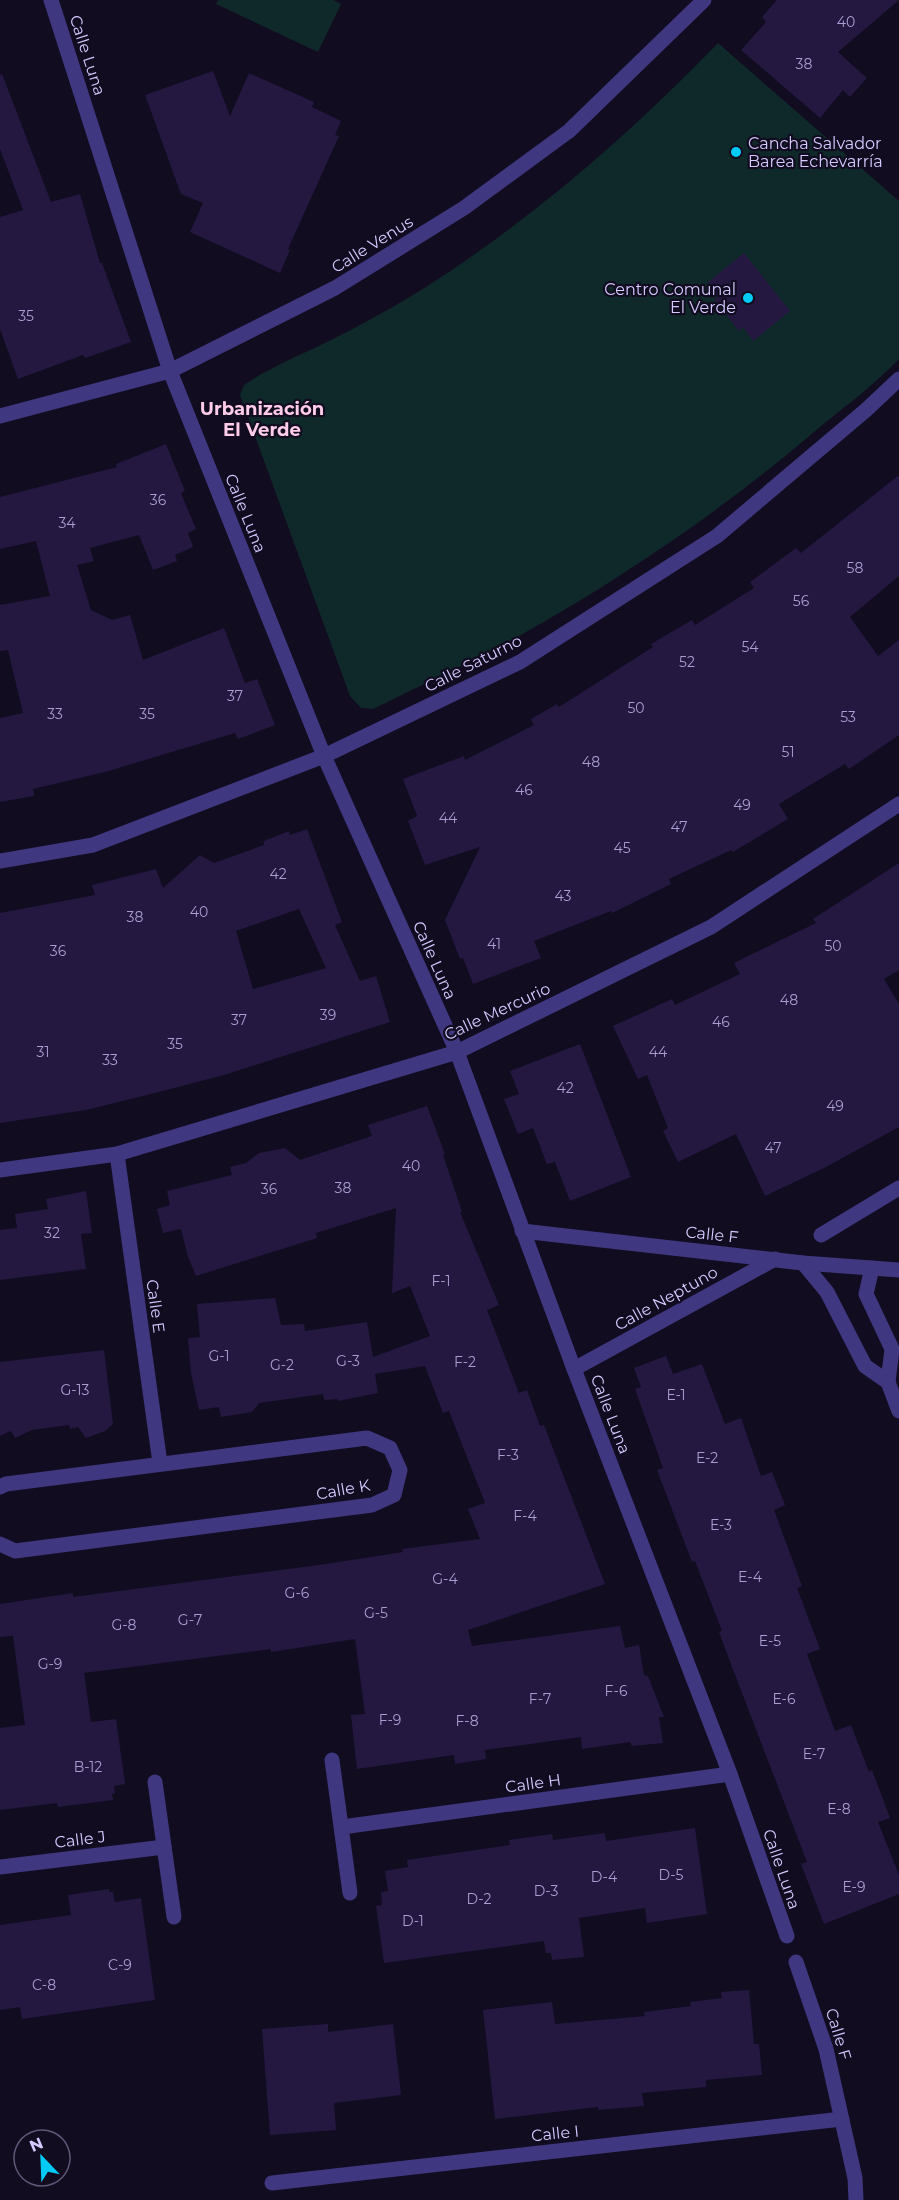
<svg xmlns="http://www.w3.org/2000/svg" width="899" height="2200" viewBox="0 0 899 2200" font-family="Montserrat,sans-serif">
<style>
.green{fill:#0f292a}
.building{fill:#241841;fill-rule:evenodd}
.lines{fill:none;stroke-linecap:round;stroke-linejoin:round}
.minor{stroke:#3f377f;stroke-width:15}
.poi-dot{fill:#00cbf6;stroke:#110c20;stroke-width:2}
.labels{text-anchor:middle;stroke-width:4.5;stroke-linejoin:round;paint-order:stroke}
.number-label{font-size:14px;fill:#a99ed0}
.street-label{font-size:16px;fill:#d5cbff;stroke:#110c20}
.poi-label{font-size:16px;fill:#d5cbff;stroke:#110c20;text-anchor:start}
.neighbourhood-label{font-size:18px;font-weight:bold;fill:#ffcde9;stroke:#110c20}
</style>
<rect width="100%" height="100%" fill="#110c20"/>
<g class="green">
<path d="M218 0H333L341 4 318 52 216 4Z"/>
<path d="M718 43 899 201V359C875 384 847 405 820 427 728 506 625 577 519 636 472 662 421 685 373 709L361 708 350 696 240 395 244 385C269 368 298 356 325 343 361 325 398 305 432 283 537 215 632 132 718 43Z"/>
</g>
<g class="building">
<path d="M777 0H899L838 52 867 78 850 97 843 90 820 118 741 50 766 22 762 17Z"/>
<path d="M213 71 230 116 249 73 314 102 312 107 341 121 335 135 339 136 288 249 290 250 280 273 190 232 203 203 181 194 145 95Z"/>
<path d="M2 74 51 202 80 194 100 263H102L131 342 85 358 83 355 18 379 0 329V217L23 210 0 149V75Z"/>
<path d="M744 253 790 311 753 341 743 327 739 331 714 299 718 297 707 283Z"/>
<path d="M166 444 185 491 181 493 196 529 188 533 193 547 175 555 177 561 153 570 139 535 90 548 94 561 77 565 91 610 112 620 130 615 143 660 224 628 245 683 257 679 275 725 238 739 235 733 105 772 33 789 34 796 0 802V718L23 713 8 650 0 651V605L50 596 36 541 0 549V497L117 467 116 464Z"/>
<path d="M899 475V576L850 617 878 656 899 640V735L849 769 845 764 779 804 788 819 733 852 731 850 669 879 671 884 612 913 611 911 534 941 541 958 473 984 463 958 460 959 445 920 480 847 425 865 408 821 417 816 403 779 464 756 465 760 534 725 531 719 557 704 559 707 653 647 651 644 692 620 695 625 754 588 750 582 796 548 801 553Z"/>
<path d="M307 829 342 922 335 925 354 968 360 981 376 976 390 1022 224 1075 151 1094 86 1110 0 1123V913L95 895 92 885 156 869 163 888 200 855 214 863 264 845V841L289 831 290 835ZM299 909 326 968 253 989 236 931Z"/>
<path d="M899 863V970L884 979 899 1004V1127L824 1168 765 1196 736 1134 678 1162 663 1131 668 1128 647 1075 638 1079 613 1026 672 999 675 1005 740 974 734 963 816 923 813 919Z"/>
<path d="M580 1044 631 1177 570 1201 555 1162 547 1164 533 1128 518 1134 504 1099 519 1094 510 1071Z"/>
<path d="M427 1106 445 1154 443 1155 462 1212H460L499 1305 487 1310 519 1393 527 1390 540 1426 544 1425 605 1584 468 1630 472 1646 620 1626 625 1648 639 1645 644 1675 648 1676 664 1717H659L663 1743 632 1746 630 1742 582 1749 581 1737 485 1750 486 1759 455 1764 454 1755 357 1769 351 1715 365 1714 355 1639 271 1652V1649L84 1673 91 1722 116 1719 125 1784 114 1786 115 1793 112 1794 113 1800 58 1807 57 1803 0 1810V1728L25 1725 13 1636 0 1637V1604L73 1593V1597L319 1565 403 1552 402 1549 480 1539 468 1509 485 1503 449 1411 443 1413 425 1366 375 1374 378 1393 338 1401 337 1399 324 1400 323 1394 259 1403 252 1412 221 1417 219 1407 199 1410 191 1373 188 1338 200 1337 197 1304 275 1298 281 1325 304 1324 305 1331 367 1322 373 1357 430 1336 410 1286 392 1293 396 1208 316 1233 317 1238 196 1276 188 1257 181 1229 163 1233 157 1209 170 1205 167 1191 232 1175 230 1167 246 1163 259 1153 285 1148 300 1160 372 1136 368 1125Z"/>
<path d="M86 1191 92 1233 81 1234 86 1269 0 1280V1230L17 1228 15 1214 48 1209 46 1199Z"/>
<path d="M104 1350 113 1424 105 1431 86 1438 78 1427 70 1429 69 1425 32 1430 15 1438 11 1431 0 1436V1362Z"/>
<path d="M666 1356 673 1374 702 1364 725 1424 741 1418 761 1476 772 1472 785 1505 774 1510 802 1586 797 1588 820 1649 807 1654 835 1731 851 1725 869 1772 872 1770 890 1818 878 1822 899 1875V1894L824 1924 801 1864 807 1862 732 1667 719 1632 722 1631 695 1561 692 1562 657 1470 663 1468 635 1389 641 1387 634 1368Z"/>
<path d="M695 1828 707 1914 647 1923 645 1908 579 1918 584 1957 552 1960 551 1953H546L544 1941 384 1963 376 1906 382 1905 381 1892 388 1891 385 1871 408 1867 407 1860 510 1845 509 1840 552 1834 553 1840 605 1833 606 1841Z"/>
<path d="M109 1889V1892H113L115 1902 141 1898 155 2000 22 2019 20 2007 0 2010V1925L71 1915 68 1895Z"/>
<path d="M749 1990 754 2044H759L762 2075 706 2080V2087L642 2093 644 2106 598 2110V2107L495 2119 483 2010 552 2002 555 2024 645 2016 644 2012 691 2006 690 2002 722 1998 721 1992Z"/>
<path d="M328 2024V2032L393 2024 401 2095 334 2103 336 2130 270 2135 262 2029Z"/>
</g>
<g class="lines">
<g class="minor">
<path d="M51 0 170 371 324 756 457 1052 574 1369 730 1774 787 1936"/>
<path d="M0 416 170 371 335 288 464 208 569 131 704 0"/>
<path d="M0 861 93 845 324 756 520 662 717 536 866 410 899 379"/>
<path d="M117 1154 160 1463"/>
<path d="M0 1170 117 1154 457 1052 711 927 899 804"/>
<path d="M522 1231 803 1263 899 1270"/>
<path d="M821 1235 899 1188"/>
<path d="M803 1263 827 1292 865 1366 888 1382 892 1349 866 1294 872 1268"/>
<path d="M574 1369 775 1259"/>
<path d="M888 1382 899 1411"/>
<path d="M0 1487 6 1484 367 1438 390 1448 400 1470 394 1495 372 1505 15 1551 0 1544"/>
<path d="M332 1760 350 1893"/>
<path d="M155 1782 174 1917"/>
<path d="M342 1827 730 1774"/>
<path d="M0 1867 164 1847"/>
<path d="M796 1962 826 2049 855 2178 856 2200"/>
<path d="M272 2183 842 2119"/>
</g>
</g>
<g class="poi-dot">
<circle cx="736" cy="152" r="6"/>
<circle cx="748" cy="298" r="6"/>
</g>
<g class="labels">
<g class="number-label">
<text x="846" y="27">40</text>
<text x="804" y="69">38</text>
<text x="26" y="321">35</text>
<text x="158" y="505">36</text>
<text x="67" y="528">34</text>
<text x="855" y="573">58</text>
<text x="801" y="606">56</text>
<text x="750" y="652">54</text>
<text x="687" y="667">52</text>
<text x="235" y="701">37</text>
<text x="636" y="713">50</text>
<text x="55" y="719">33</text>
<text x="147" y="719">35</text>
<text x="848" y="722">53</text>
<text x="788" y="757">51</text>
<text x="591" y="767">48</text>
<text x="524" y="795">46</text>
<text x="742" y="810">49</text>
<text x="448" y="823">44</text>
<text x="679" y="832">47</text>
<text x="622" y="853">45</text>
<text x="278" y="879">42</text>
<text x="563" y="901">43</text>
<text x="199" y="917">40</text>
<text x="135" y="922">38</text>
<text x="494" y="949">41</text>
<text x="833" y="951">50</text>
<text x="58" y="956">36</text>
<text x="789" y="1005">48</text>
<text x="328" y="1020">39</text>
<text x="239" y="1025">37</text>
<text x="721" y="1027">46</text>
<text x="175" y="1049">35</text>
<text x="43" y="1057">31</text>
<text x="658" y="1057">44</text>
<text x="110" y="1065">33</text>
<text x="565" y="1093">42</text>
<text x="835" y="1111">49</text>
<text x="773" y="1153">47</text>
<text x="411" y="1171">40</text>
<text x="343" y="1193">38</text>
<text x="269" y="1194">36</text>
<text x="52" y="1238">32</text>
<text x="441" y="1286">F-1</text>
<text x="219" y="1361">G-1</text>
<text x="348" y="1366">G-3</text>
<text x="465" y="1367">F-2</text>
<text x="282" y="1370">G-2</text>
<text x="75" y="1395">G-13</text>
<text x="676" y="1400">E-1</text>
<text x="508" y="1460">F-3</text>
<text x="707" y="1463">E-2</text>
<text x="525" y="1521">F-4</text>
<text x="721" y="1530">E-3</text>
<text x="750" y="1582">E-4</text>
<text x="445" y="1584">G-4</text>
<text x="297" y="1598">G-6</text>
<text x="376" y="1618">G-5</text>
<text x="190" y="1625">G-7</text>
<text x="124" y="1630">G-8</text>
<text x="770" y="1646">E-5</text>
<text x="50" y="1669">G-9</text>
<text x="616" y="1696">F-6</text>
<text x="540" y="1704">F-7</text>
<text x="784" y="1704">E-6</text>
<text x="390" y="1725">F-9</text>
<text x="467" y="1726">F-8</text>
<text x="814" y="1759">E-7</text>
<text x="88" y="1772">B-12</text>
<text x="839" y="1814">E-8</text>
<text x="671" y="1880">D-5</text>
<text x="604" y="1882">D-4</text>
<text x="854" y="1892">E-9</text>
<text x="546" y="1896">D-3</text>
<text x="479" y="1904">D-2</text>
<text x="413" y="1926">D-1</text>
<text x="120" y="1970">C-9</text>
<text x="44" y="1990">C-8</text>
</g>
<g class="street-label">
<text transform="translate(88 55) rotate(72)" y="6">Calle Luna</text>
<text transform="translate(372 244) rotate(-32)" y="6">Calle Venus</text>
<text transform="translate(246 513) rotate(68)" y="6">Calle Luna</text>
<text transform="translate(473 663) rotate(-27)" y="6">Calle Saturno</text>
<text transform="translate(435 960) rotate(66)" y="6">Calle Luna</text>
<text transform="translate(497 1011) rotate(-25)" y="6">Calle Mercurio</text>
<text transform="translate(712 1234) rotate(6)" y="6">Calle F</text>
<text transform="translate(666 1298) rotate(-29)" y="6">Calle Neptuno</text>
<text transform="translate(156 1306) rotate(82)" y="6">Calle E</text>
<text transform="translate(611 1414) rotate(69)" y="6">Calle Luna</text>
<text transform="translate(343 1489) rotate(-10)" y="6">Calle K</text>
<text transform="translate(533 1783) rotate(-8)" y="6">Calle H</text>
<text transform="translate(80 1839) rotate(-7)" y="6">Calle J</text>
<text transform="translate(782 1869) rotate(71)" y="6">Calle Luna</text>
<text transform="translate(839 2034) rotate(73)" y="6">Calle F</text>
<text transform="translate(555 2133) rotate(-6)" y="6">Calle I</text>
</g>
<g class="poi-label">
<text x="748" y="149">Cancha Salvador<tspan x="748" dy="18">Barea Echevarría</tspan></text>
<text x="736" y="295" text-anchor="end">Centro Comunal<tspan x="736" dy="18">El Verde</tspan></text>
</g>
<g class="neighbourhood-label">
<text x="262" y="415">Urbanización<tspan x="262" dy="21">El Verde</tspan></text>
</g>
</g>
<g transform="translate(42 2158) rotate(337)"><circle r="28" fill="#110c20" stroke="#5f5879" stroke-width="1.5"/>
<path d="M0-4.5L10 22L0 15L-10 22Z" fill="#00cbf6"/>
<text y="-9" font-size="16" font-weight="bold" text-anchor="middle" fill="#d5cbff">N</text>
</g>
</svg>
